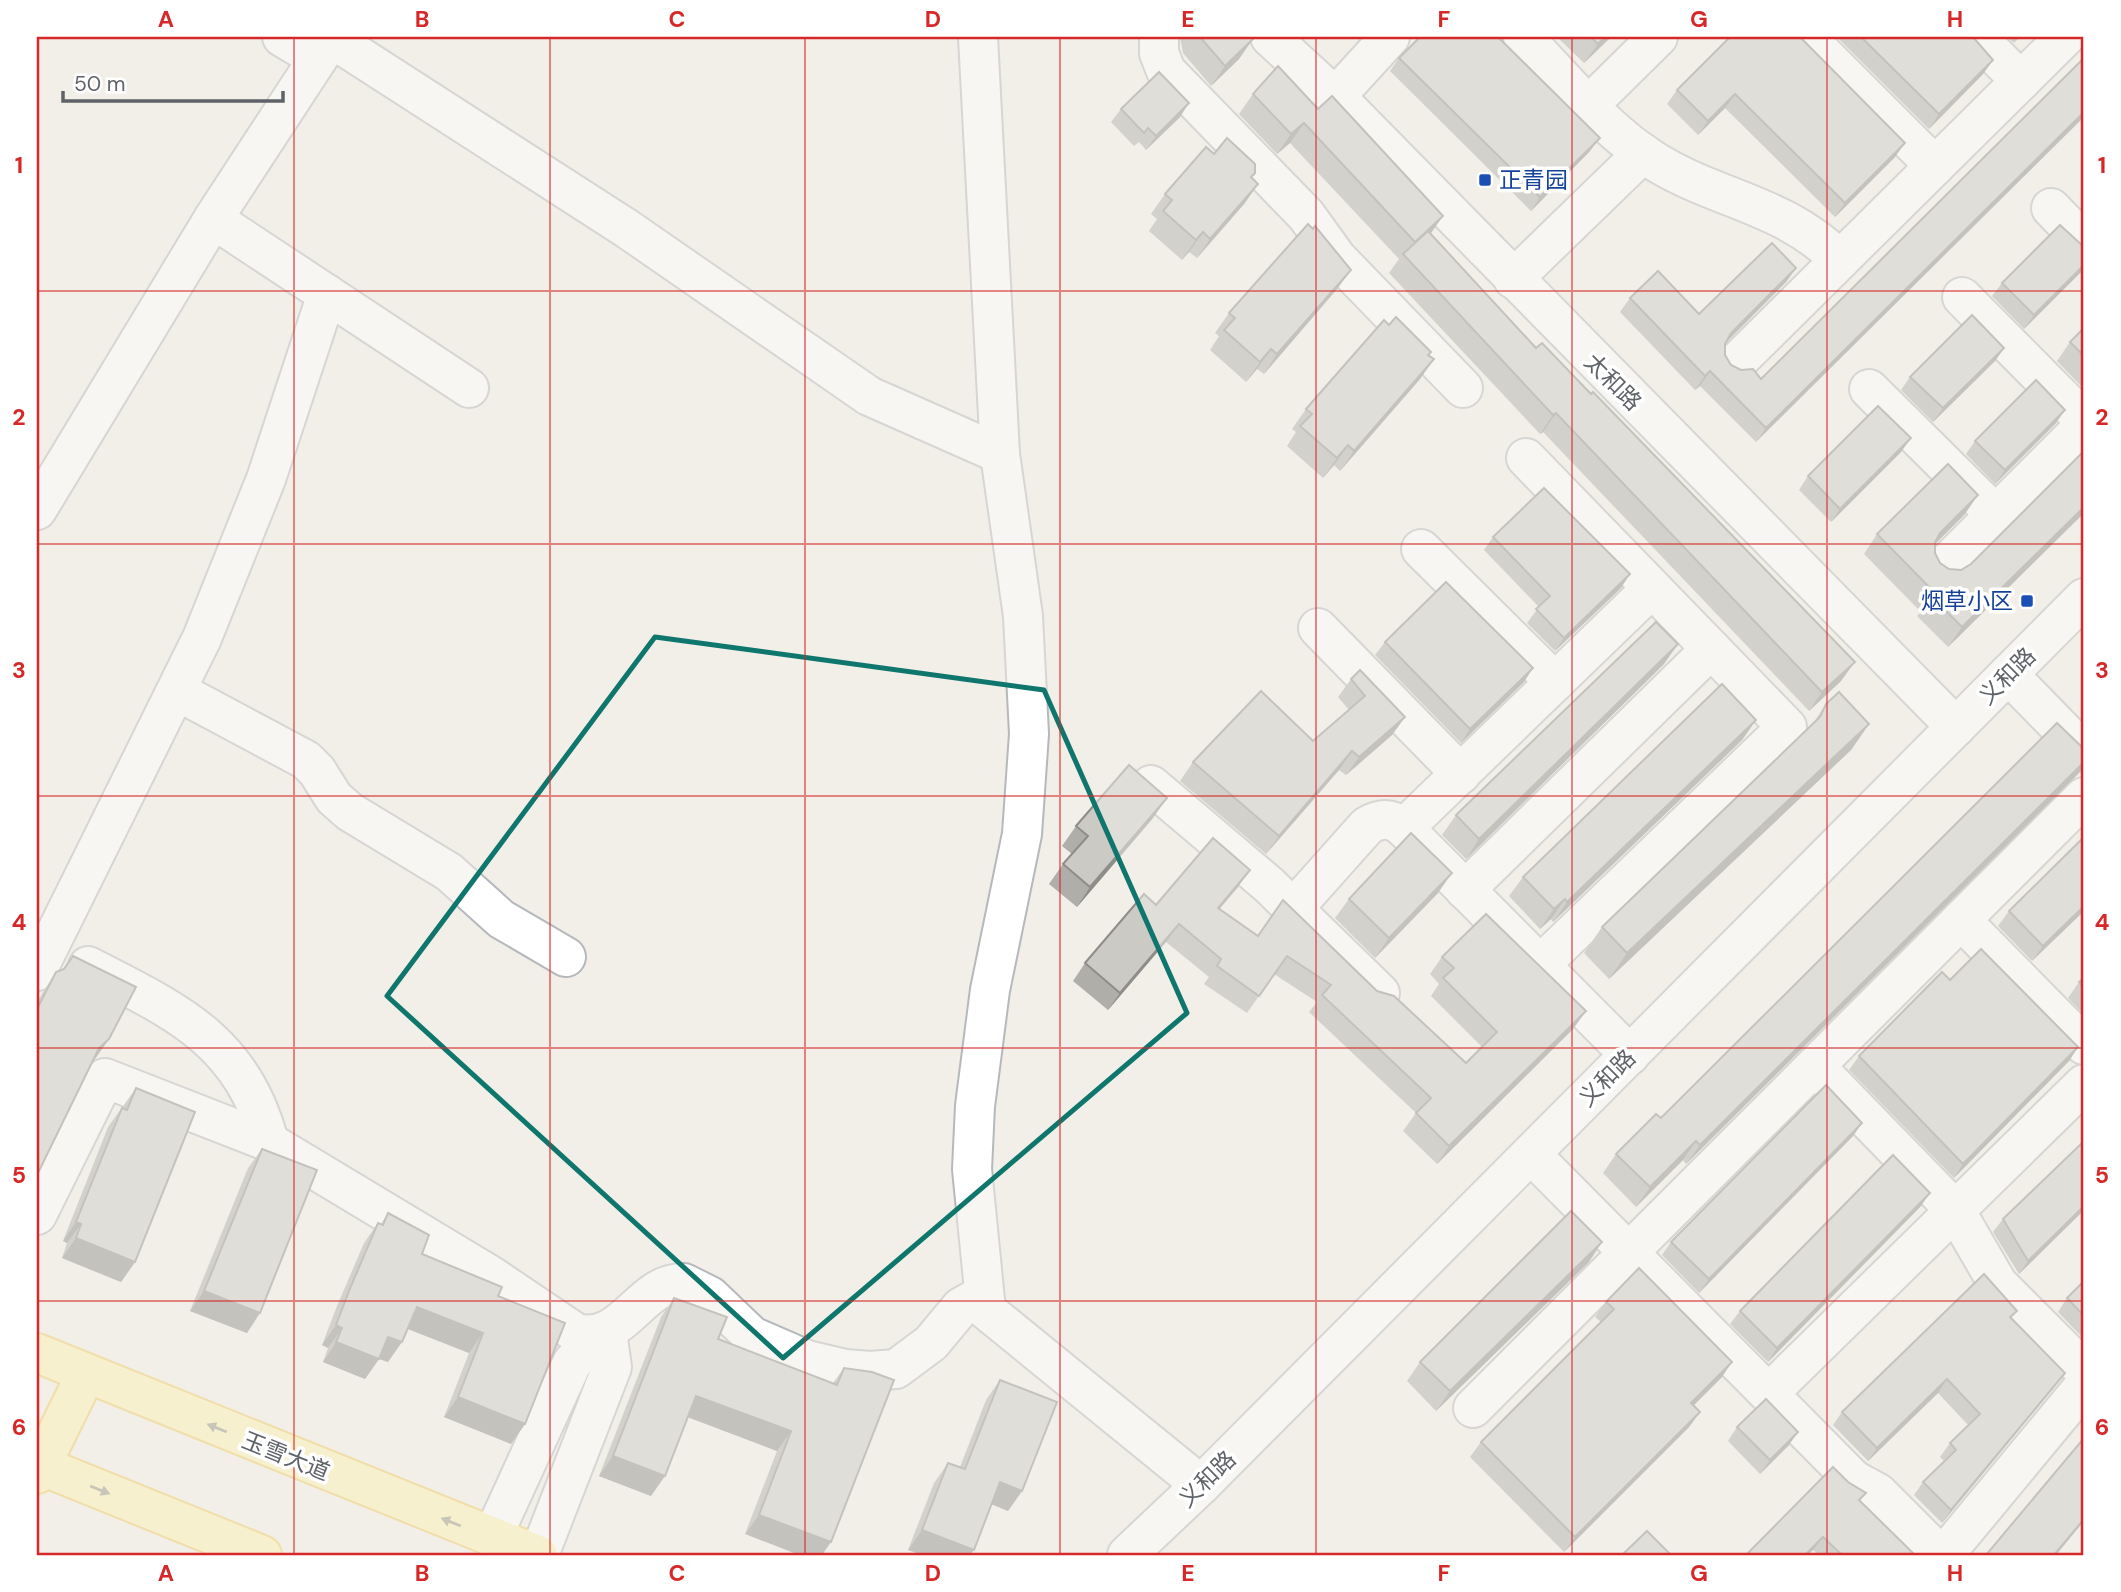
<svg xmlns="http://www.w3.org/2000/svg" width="2121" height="1592" viewBox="0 0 2121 1592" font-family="'DM Sans','Noto Sans SC',sans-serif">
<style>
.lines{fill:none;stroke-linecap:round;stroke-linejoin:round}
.minor-casing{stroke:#b5b8bc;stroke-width:42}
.major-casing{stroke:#f2c960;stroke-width:42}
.minor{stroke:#fff;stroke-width:38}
.major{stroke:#fff2af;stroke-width:38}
.wall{fill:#afaea9}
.shaded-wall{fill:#8f8d8a}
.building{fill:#cccac5;stroke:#8f8d8a;stroke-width:2}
.oneway{fill:#979581}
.marked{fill:none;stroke:#0f766e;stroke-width:5;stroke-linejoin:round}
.grid{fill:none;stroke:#d62828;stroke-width:2;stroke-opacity:0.55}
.transit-dot{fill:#1a4fb4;stroke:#fff;stroke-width:2.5}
.labels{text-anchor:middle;stroke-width:7;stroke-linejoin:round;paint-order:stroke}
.transit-label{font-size:23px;fill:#164399;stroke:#fff;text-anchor:start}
.street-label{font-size:23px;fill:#5f6368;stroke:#fff}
.neatline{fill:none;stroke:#d62828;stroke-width:2.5}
.grid-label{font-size:23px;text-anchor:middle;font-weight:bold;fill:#d62828}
</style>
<rect width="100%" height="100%" fill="#f1efe8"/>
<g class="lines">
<g class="minor-casing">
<g id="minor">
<path d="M282 37 317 58"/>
<path d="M978 37 1000 454 1023 616 1029 734 1022 834 990 990 975 1106 972 1169 986 1310 1201 1485"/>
<path d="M1159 37V53L1166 71 1306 215 1337 258 1463 388"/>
<path d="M1270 37 1344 105 1956 727"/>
<path d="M1523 37C1565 79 1605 131 1656 162 1720 201 1784 204 1840 260"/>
<path d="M1806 37 1935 166"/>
<path d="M1977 37 2021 81"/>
<path d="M331 38 626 228 869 396 1000 454"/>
<path d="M1335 97 1390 37"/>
<path d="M1590 104 1658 37"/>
<path d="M2051 208 2084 242"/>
<path d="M213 219 469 388"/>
<path d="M1513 279 1643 153"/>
<path d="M1962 297 2084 420"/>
<path d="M1736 363 2065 37"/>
<path d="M1869 389 1984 503"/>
<path d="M1526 458 1787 727 1540 965"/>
<path d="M37 510 213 219 332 37"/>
<path d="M1421 549 1555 682"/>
<path d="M1942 568 2084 426"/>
<path d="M1318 628 1461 774"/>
<path d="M2008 674 2084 752"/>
<path d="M177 691 306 760 317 771 334 798 350 812 449 872 501 919 566 957"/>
<path d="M1151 785 1269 885 1380 993"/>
<path d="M1465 890 1711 649"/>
<path d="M1293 909 1367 826C1382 817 1392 818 1404 828"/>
<path d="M1961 920 2084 1045"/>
<path d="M88 966C175 1011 242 1039 269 1142"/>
<path d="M37 971 202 638 266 479 327 294"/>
<path d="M1630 1055 1404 828 1652 588"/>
<path d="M1815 1066 1955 1210 1998 1284 2084 1370"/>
<path d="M1531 1154 1854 1480 1878 1493 1940 1555"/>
<path d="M37 1215 105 1078 269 1142 490 1275 576 1333C625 1345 639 1282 684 1283L710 1296 752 1336 807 1360 845 1369 870 1371 896 1369 931 1343 961 1307 984 1294"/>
<path d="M1770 1392 2084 1084"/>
<path d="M1473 1408 2084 797"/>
<path d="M492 1538 572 1363 597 1335"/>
<path d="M539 1555 612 1367 607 1332"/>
<path d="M1127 1555 1201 1485 2084 598"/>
<path d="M1944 1555 2084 1386"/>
</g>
</g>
<g class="major-casing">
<g id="major">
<path d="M37 1353 538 1555"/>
<path d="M37 1464 262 1555"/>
<path d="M37 1474 86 1374"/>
</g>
</g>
<use href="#minor" class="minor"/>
<use href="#major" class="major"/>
</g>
<g class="wall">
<path d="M1180 37H1251L1239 59 1211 86 1183 53Z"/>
<path d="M1557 37H1611L1584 63Z"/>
<path d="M1730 37 1895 157 1835 217 1725 108 1698 135 1667 104 1677 90Z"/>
<path d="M1837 37H1973L1993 60 1983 74 1929 129Z"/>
<path d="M2007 37H2020L2014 43Z"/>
<path d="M1399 58 1590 151 1531 211 1390 71Z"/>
<path d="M2084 58 1756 442 1700 386 1695 390 1620 312 1630 298 1699 314 1796 268 1786 282 1725 344V355L1731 365 1761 379Z"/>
<path d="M1253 94 1318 109 1430 234 1841 681 1809 711 1543 432 1540 434 1389 273 1399 259 1290 143 1277 154 1239 114Z"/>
<path d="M1121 109 1180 117 1146 150 1139 142 1134 146 1111 122Z"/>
<path d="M1214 154 1255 173 1252 178 1258 184 1244 204 1197 258 1189 252 1182 260 1149 231 1157 219 1151 214 1165 194Z"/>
<path d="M2084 247V269L2024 329 1992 296 2002 283Z"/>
<path d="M1351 270 1337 289 1264 374 1257 369 1246 382 1210 350 1219 336 1215 333 1229 313Z"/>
<path d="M2084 328V389L2057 361 2070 342Z"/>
<path d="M2004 348 1995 361 1933 422 1901 390 1910 377Z"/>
<path d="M1429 355 1434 359 1420 379 1340 471 1334 465 1323 478 1287 446 1296 432 1292 429 1306 409Z"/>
<path d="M2056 423 1995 484 1966 454 1975 441Z"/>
<path d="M2084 451V513L1948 647 1917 616 1921 612 1864 554 1877 534 1978 495 1964 515 1935 544V553L1940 563 1949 569 1961 570 1971 564Z"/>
<path d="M1901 452 1831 522 1799 490 1808 476Z"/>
<path d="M1493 537 1621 588 1555 651 1527 623 1539 607 1484 550Z"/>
<path d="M1385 642 1524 682 1461 743 1375 655Z"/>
<path d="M1664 664 1466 859 1442 835 1456 815Z"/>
<path d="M1351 679 1405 717 1392 735 1346 775 1339 770 1266 854 1180 781 1193 762 1313 741 1349 710 1338 697Z"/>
<path d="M1826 704 1869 724 1851 750 1609 979 1584 953 1602 927 1812 725Z"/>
<path d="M1756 720 1742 740 1553 922 1551 919 1540 929 1509 896 1523 877Z"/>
<path d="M2079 773 1686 1164 1683 1160 1636 1207 1603 1173 1616 1154Z"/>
<path d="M1153 818 1077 907 1049 884 1063 864 1072 854 1062 846 1076 826Z"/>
<path d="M2084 837V911L2032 961 1998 926 2009 911Z"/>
<path d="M1238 887 1219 909 1258 936 1377 991 1466 1063 1482 1047 1431 996 1439 984 1430 974 1442 957 1586 1011 1573 1029 1437 1164 1403 1131 1416 1113 1309 1012 1317 1002 1274 974 1247 1013 1204 984 1209 977 1166 942 1108 1010 1073 981 1085 963Z"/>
<path d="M1438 893 1375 958 1335 918 1349 899Z"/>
<path d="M56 972 109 1039 93 1061 37 1175V1003L43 992Z"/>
<path d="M2084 978V1015L2068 998 2079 982Z"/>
<path d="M1950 980 2078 1047 2069 1061 1954 1178 1849 1070 1859 1056Z"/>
<path d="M136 1088 135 1262 121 1282 62 1258 67 1243 63 1241 108 1127Z"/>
<path d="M1862 1123 1853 1136 1699 1293 1662 1255 1671 1242Z"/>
<path d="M2084 1141V1214L2082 1212 2019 1274 1993 1232 2003 1219Z"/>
<path d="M262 1149 247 1333 190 1311 248 1168Z"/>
<path d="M1921 1206 1768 1362 1730 1324 1740 1311Z"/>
<path d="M388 1213 422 1254 498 1296 525 1424 511 1444 444 1417 469 1353 408 1329 388 1362 379 1359 365 1379 323 1362 328 1348 322 1345 337 1306 364 1243 378 1223 381 1224Z"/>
<path d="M1589 1262 1436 1411 1407 1381 1420 1362Z"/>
<path d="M2084 1281V1339L2058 1312 2067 1298Z"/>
<path d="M674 1298 718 1339 833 1383 844 1368 872 1372 745 1534 777 1451 688 1417 651 1496 599 1476 661 1317Z"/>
<path d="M1606 1302 1722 1377 1694 1405 1700 1412 1689 1427 1564 1552 1470 1457 1481 1442 1601 1322 1595 1317Z"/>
<path d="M2017 1311 2011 1319 2055 1386 1942 1523 1914 1495 1923 1482 1944 1461 1940 1457 1950 1443 1968 1425 1938 1393 1868 1461 1833 1425 1842 1412Z"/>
<path d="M1000 1380 1022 1491 1008 1511 992 1504 908 1550 934 1483 948 1463 960 1467 986 1400Z"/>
<path d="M1737 1427 1789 1445 1760 1474 1728 1441Z"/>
<path d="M1860 1501 1915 1555H1819L1813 1550 1746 1555Z"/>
</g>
<g class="shaded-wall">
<path d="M1605 37H1611L1584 63 1598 44Z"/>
<path d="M1253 39 1239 59 1211 86 1225 66Z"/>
<path d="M1993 60 1983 74 1929 129 1939 114Z"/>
<path d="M1735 94 1725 108 1698 135 1708 121Z"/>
<path d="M1189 103 1180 117 1146 150 1156 136Z"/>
<path d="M2084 112V117L1756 442 1766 428Z"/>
<path d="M1304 123 1290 143 1277 154 1291 134Z"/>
<path d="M1600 138 1590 151 1531 211 1540 197Z"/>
<path d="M1905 143 1895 157 1835 217 1845 203Z"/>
<path d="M1258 184 1244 204 1197 258 1210 239Z"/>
<path d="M1443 216 1429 236 1415 242Z"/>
<path d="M1203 232 1189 252 1182 260 1196 240Z"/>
<path d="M2084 265V269L2024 329 2034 315Z"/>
<path d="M1796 268 1786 282 1721 347 1731 333Z"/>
<path d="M1351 270 1337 289 1264 374 1277 354Z"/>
<path d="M2004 348 1995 361 1933 422 1943 408Z"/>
<path d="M1271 349 1257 369 1246 382 1260 362Z"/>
<path d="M1434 359 1420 379 1340 471 1354 451Z"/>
<path d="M1710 371 1700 386 1695 390 1705 376Z"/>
<path d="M2065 410 2056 423 1995 484 2005 470Z"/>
<path d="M1556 413 1543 432 1540 434 1553 415Z"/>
<path d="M1911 438 1901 452 1831 522 1840 509Z"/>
<path d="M1348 445 1334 465 1323 478 1337 458Z"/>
<path d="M1978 495 1964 515 1926 553 1940 533Z"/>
<path d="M2084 507V513L1948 647 1962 627Z"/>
<path d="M1630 574 1621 588 1555 651 1564 638Z"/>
<path d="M1678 644 1664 664 1466 859 1479 839Z"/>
<path d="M1855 662 1841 681 1809 711 1822 692Z"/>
<path d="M1533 668 1524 682 1461 743 1470 729Z"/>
<path d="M1405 717 1392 735 1346 775 1359 757Z"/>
<path d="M1756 720 1742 740 1553 922 1567 902Z"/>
<path d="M1869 724 1851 750 1609 979 1627 953Z"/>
<path d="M1352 751 1339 770 1266 854 1279 836Z"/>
<path d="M2084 762V765L2079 773 1686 1164 1700 1145Z"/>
<path d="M1167 798 1153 818 1077 907 1090 887Z"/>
<path d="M1250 870 1238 887 1205 926 1218 908Z"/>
<path d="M1452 873 1438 893 1375 958 1389 938Z"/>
<path d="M1565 899 1551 919 1540 929 1554 909Z"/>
<path d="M2084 906V911L2032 961 2043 946Z"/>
<path d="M1179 924 1166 942 1108 1010 1120 993Z"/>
<path d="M1586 1011 1573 1029 1437 1164 1449 1146Z"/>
<path d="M109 1039 95 1059 85 1068 99 1048Z"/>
<path d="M2078 1047 2069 1061 1954 1178 1963 1164Z"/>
<path d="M1862 1123 1853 1136 1699 1293 1709 1279Z"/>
<path d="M1696 1141 1683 1160 1636 1207 1650 1187Z"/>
<path d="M1930 1193 1921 1206 1768 1362 1777 1348Z"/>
<path d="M2084 1206V1209L2082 1212 2019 1274 2028 1261Z"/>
<path d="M76 1222 81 1224 67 1243 63 1241Z"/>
<path d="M76 1238 135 1262 121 1282 62 1258Z"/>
<path d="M1602 1242 1589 1262 1436 1411 1450 1391Z"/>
<path d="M204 1291 260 1313 247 1333 190 1311Z"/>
<path d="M417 1307 483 1333 469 1353 403 1327Z"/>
<path d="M336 1325 342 1328 328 1348 322 1345Z"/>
<path d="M388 1337 402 1342 388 1362 374 1357Z"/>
<path d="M336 1342 379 1359 365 1379 323 1362Z"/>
<path d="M1732 1362 1722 1377 1681 1418 1691 1403Z"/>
<path d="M2065 1373 2055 1386 1942 1523 1951 1510Z"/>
<path d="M1947 1379 1938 1393 1868 1461 1877 1448Z"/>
<path d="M696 1396 791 1431 777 1451 682 1415Z"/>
<path d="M458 1397 525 1424 511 1444 444 1417Z"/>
<path d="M1700 1412 1689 1427 1564 1552 1575 1537Z"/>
<path d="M1798 1432 1789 1445 1760 1474 1770 1460Z"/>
<path d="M613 1456 665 1476 651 1496 599 1476Z"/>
<path d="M1000 1482 1022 1491 1008 1511 986 1502Z"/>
<path d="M759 1515 831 1542 822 1555H799L745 1534Z"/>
<path d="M2084 1519V1521L2056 1555H2054Z"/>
<path d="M922 1530 974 1550 970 1555H922L908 1550Z"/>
<path d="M1823 1537 1813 1550 1808 1555H1805Z"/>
</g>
<g class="building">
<path d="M1200 37H1251L1253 39 1225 66Z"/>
<path d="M1420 37H1498L1600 138 1540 197 1399 58Z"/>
<path d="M1591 37H1605L1598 44Z"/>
<path d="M1730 37H1800L1905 143 1845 203 1735 94 1708 121 1677 90Z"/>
<path d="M1861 37H1973L1993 60 1939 114Z"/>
<path d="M2084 58V112L1766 428 1710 371 1705 376 1630 298 1658 271 1699 314 1772 243 1796 268 1731 333 1725 344V355L1731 365 1741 370 1753 369 1761 379Z"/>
<path d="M1278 66 1318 109 1332 96 1443 216 1415 242 1304 123 1291 134 1253 94Z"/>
<path d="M1159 72 1189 103 1156 136 1148 128 1144 133 1121 109Z"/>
<path d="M1227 138 1255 164V173L1251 177 1258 184 1210 239 1203 232 1196 240 1163 211 1172 200 1165 194 1206 147 1214 154Z"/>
<path d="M1308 224 1313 229 1315 226 1351 270 1277 354 1271 349 1260 362 1224 330 1235 318 1229 313Z"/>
<path d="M2060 225 2084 247V265L2034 315 2002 283Z"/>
<path d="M1428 231 1536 348 1542 343 1591 394 1593 392 1855 662 1822 692 1556 413 1553 415 1403 254Z"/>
<path d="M1972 315 2004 348 1943 408 1910 377Z"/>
<path d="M1396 317 1431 352 1428 355 1434 359 1354 451 1348 445 1337 458 1300 426 1312 414 1306 409 1384 320 1389 325Z"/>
<path d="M2084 328V356L2070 342Z"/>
<path d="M2036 380 2065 410 2005 470 1975 441Z"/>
<path d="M1878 406 1911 438 1840 509 1808 476Z"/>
<path d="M2084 451V507L1962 627 1931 596 1935 593 1877 534 1948 464 1978 495 1940 533 1935 542V553L1940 563 1949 569 1961 570 1971 564Z"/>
<path d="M1544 488 1630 574 1564 638 1536 609 1550 596 1493 537Z"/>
<path d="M1446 582 1533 668 1470 729 1385 642Z"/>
<path d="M1656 622 1678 644 1479 839 1456 815Z"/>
<path d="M1360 670 1405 717 1359 757 1352 751 1279 836 1193 762 1261 691 1313 741 1365 696 1351 679Z"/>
<path d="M1722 684 1756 720 1567 902 1565 899 1554 909 1523 877Z"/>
<path d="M1839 692 1869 724 1627 953 1602 927 1820 717 1826 704Z"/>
<path d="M2057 723 2084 749V762L1700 1145 1696 1141 1650 1187 1616 1154 1656 1114 1661 1118Z"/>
<path d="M1129 765 1167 798 1090 887 1063 864 1088 836 1076 826Z"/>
<path d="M1411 833 1452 873 1389 938 1349 899Z"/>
<path d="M2084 837V906L2043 946 2009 911Z"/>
<path d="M1213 838 1250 870 1218 908 1258 936 1283 900 1377 991 1394 996 1466 1063 1497 1032 1443 978 1454 968 1442 957 1486 914 1586 1011 1449 1146 1416 1113 1431 1098 1322 995 1331 985 1287 956 1259 996 1217 966 1221 959 1179 924 1120 993 1085 963 1144 894 1156 905Z"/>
<path d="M1981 949 2078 1047 1963 1164 1859 1056 1942 972 1950 980Z"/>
<path d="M73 956 136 987 109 1039 99 1048 37 1175V1009L56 972 64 969Z"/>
<path d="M2084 978V988L2079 982Z"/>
<path d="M1826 1085 1862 1123 1709 1279 1671 1242Z"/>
<path d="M136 1088 195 1112 135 1262 76 1238 81 1224 76 1222 122 1108 127 1110Z"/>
<path d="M2084 1141V1206L2028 1261 2003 1219Z"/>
<path d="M262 1149 317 1170 260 1313 204 1291Z"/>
<path d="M1893 1155 1930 1193 1777 1348 1740 1311Z"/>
<path d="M1571 1211 1602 1242 1450 1391 1420 1362Z"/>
<path d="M388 1213 429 1235 422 1254 502 1287 498 1296 565 1323 525 1424 458 1397 483 1333 417 1307 402 1342 388 1337 379 1359 336 1342 342 1328 336 1325 351 1286 378 1223 383 1225Z"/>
<path d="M1639 1268 1732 1362 1691 1403 1700 1412 1575 1537 1481 1442 1614 1309 1606 1302Z"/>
<path d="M1984 1274 2017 1311 2010 1317 2065 1373 1951 1510 1923 1482 1956 1450 1950 1443 1980 1414 1947 1379 1877 1448 1842 1412Z"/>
<path d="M2084 1281V1316L2067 1298Z"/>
<path d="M674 1298 727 1317 718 1339 837 1385 844 1368 872 1372 894 1380 831 1542 759 1515 791 1431 696 1396 665 1476 613 1456Z"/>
<path d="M1000 1380 1057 1402 1022 1491 1000 1482 974 1550 922 1530 948 1463 965 1469Z"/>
<path d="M1766 1399 1798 1432 1770 1460 1737 1427Z"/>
<path d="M2084 1438V1519L2054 1555H1986Z"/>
<path d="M1833 1467 1848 1482 1866 1493 1859 1500 1915 1555H1842L1823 1537 1805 1555H1746Z"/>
<path d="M1647 1531 1671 1555H1622Z"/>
</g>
<defs><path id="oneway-solid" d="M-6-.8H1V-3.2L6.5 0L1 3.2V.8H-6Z" transform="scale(1.75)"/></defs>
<g class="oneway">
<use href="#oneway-solid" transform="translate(217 1428) rotate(-158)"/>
<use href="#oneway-solid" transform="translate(100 1490) rotate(22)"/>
<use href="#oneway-solid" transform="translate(451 1522) rotate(-158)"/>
</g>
<path d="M0 0H2121V1592H0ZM655 637 1044 690 1187 1013 783 1358 387 996Z" fill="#f1efe8" fill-opacity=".55" fill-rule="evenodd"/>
<path class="marked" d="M655 637 1044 690 1187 1013 783 1358 387 996Z"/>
<path class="grid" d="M294 37V1555M550 37V1555M805 37V1555M1060 37V1555M1316 37V1555M1572 37V1555M1827 37V1555M37 291H2084M37 544H2084M37 796H2084M37 1048H2084M37 1301H2084"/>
<g class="transit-dot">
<rect x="1478" y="173" width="14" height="14" rx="3.5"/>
<rect x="2020" y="594" width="14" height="14" rx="3.5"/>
</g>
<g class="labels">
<g class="transit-label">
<text x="1499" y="188">正青园</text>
<text x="2013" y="609" text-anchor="end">烟草小区</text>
</g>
<g class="street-label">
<text transform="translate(1613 382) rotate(45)" y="8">太和路</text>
<text transform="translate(2007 676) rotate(-45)" y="8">义和路</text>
<text transform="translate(1607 1078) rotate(-45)" y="8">义和路</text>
<text transform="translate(286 1456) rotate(22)" y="8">玉雪大道</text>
<text transform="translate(1207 1479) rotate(-44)" y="8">义和路</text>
</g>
</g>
<rect width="2121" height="1592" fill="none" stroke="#ffffff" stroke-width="77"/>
<path d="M63 91v10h220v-10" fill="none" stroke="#5f6368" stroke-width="3.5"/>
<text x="74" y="91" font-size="21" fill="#5f6368" stroke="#ffffff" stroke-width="5" paint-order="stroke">50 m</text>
<rect x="38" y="38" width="2044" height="1516" class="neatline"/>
<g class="grid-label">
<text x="166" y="27">A</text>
<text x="422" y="27">B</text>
<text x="677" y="27">C</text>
<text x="933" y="27">D</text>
<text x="1188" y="27">E</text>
<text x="1444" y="27">F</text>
<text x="1699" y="27">G</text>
<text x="1955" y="27">H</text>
<text x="19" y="173">1</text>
<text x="2102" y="173">1</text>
<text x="19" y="425">2</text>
<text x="2102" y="425">2</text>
<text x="19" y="678">3</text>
<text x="2102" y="678">3</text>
<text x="19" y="930">4</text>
<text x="2102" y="930">4</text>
<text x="19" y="1183">5</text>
<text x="2102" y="1183">5</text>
<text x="19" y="1435">6</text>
<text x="2102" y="1435">6</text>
<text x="166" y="1581">A</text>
<text x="422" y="1581">B</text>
<text x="677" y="1581">C</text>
<text x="933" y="1581">D</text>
<text x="1188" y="1581">E</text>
<text x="1444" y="1581">F</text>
<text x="1699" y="1581">G</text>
<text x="1955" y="1581">H</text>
</g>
</svg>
